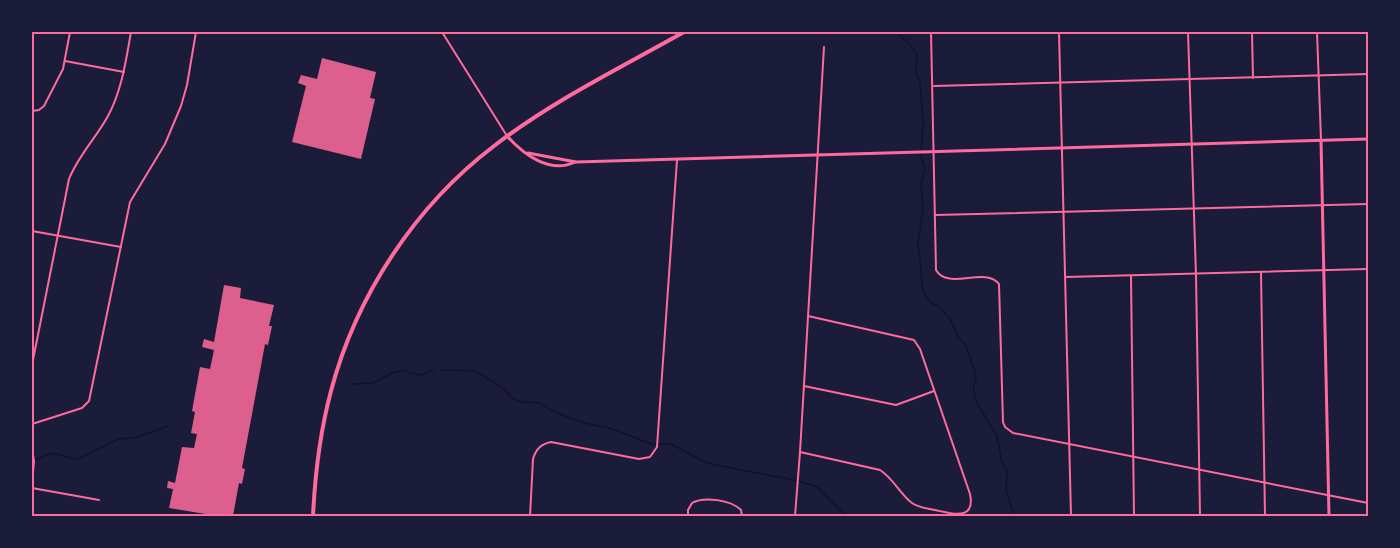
<svg xmlns="http://www.w3.org/2000/svg" width="1400" height="548" viewBox="0 0 1400 548" font-family="'Alegreya Sans',sans-serif">
<style>
.lines{fill:none;stroke-linecap:round;stroke-linejoin:round}
.stream{stroke:#12122b;stroke-width:1.5}
.building{fill:#dd5f8e}
.minor{stroke:#ff6b9d;stroke-width:2}
.tertiary{stroke:#ff6b9d;stroke-width:3}
.primary{stroke:#ff6b9d;stroke-width:4}
.neatline{fill:none;stroke:#ff6b9d;stroke-width:2}
</style>
<rect width="100%" height="100%" fill="#1b1b3a"/>
<g class="lines">
<g class="stream">
<path d="M897 32 914 49 917 56 916 71 920 83 923 121 921 155 925 170 921 184 923 211 918 243 923 291 931 303 939 307 951 320 957 336 966 346 975 371 976 379 973 387 977 403 997 436 1002 462 1007 472 1006 490 1014 516"/>
<path d="M441 370 475 371 503 388 512 398 522 402 541 403 550 410 581 422 616 430 651 444H671L703 461 716 465 799 481 817 487 844 514 850 516"/>
<path d="M351 384 373 383 394 372 404 371 422 375 433 370"/>
<path d="M32 462C39 459 49 452 57 454 65 455 70 460 78 459L119 439 138 437 168 426"/>
</g>
</g>
<g class="building">
<path d="M322 58 376 72 370 98 375 99 361 159 292 142 306 86 298 83 301 75 317 79Z"/>
<path d="M224 285 241 288 240 298 274 305 269 326H272L268 345 265 344 242 468 245 469 242 484 239 483 233 516H218L169 508 173 489 167 488 168 481 175 483 182 447 194 448 197 434 191 433 195 412 192 411 200 367 210 369 214 350 202 347 204 339 214 342Z"/>
</g>
<g class="lines">
<g class="minor">
<path d="M442 32 507 136"/>
<path d="M931 32 936 270C948 291 985 266 999 284L1003 422 1005 427 1013 433 1368 503"/>
<path d="M1059 32 1071 516"/>
<path d="M1188 32 1196 275 1200 516"/>
<path d="M1252 32 1253 78"/>
<path d="M1317 32 1321 140"/>
<path d="M65 61 124 72"/>
<path d="M934 86 1368 74"/>
<path d="M32 111 39 110 44 106 63 69 70 32"/>
<path d="M935 215 1368 204"/>
<path d="M32 231 121 247"/>
<path d="M1261 273 1265 516"/>
<path d="M1131 276 1134 516"/>
<path d="M1066 277 1368 269"/>
<path d="M32 365 69 179C78 156 96 138 108 116 122 90 126 60 131 32"/>
<path d="M804 386 896 405 934 391"/>
<path d="M32 424 82 408 89 401 130 202 165 144 181 106 187 85 196 32"/>
<path d="M32 449 34 461 32 484"/>
<path d="M800 452 880 470C893 478 900 494 912 503 919 508 927 508 935 510 950 513 976 522 970 494L920 349 914 340 808 316"/>
<path d="M32 488 99 500"/>
<path d="M530 516 533 459C536 449 541 444 551 442L639 459 650 457 657 447 677 160"/>
<path d="M688 516V510L692 503C704 496 731 500 741 510L742 516"/>
<path d="M795 516 800 452 824 47"/>
</g>
<g class="tertiary">
<path d="M507 136C524 155 550 174 575 162"/>
<path d="M1321 140 1329 516"/>
<path d="M528 153 576 162 1368 139"/>
</g>
<path class="primary" d="M313 516C315 474 320 432 331 391 356 296 415 206 494 146 552 101 620 68 684 32"/>
</g>
<rect width="1400" height="548" fill="none" stroke="#1b1b3a" stroke-width="66"/>
<rect x="33" y="33" width="1334" height="482" class="neatline"/>
</svg>
